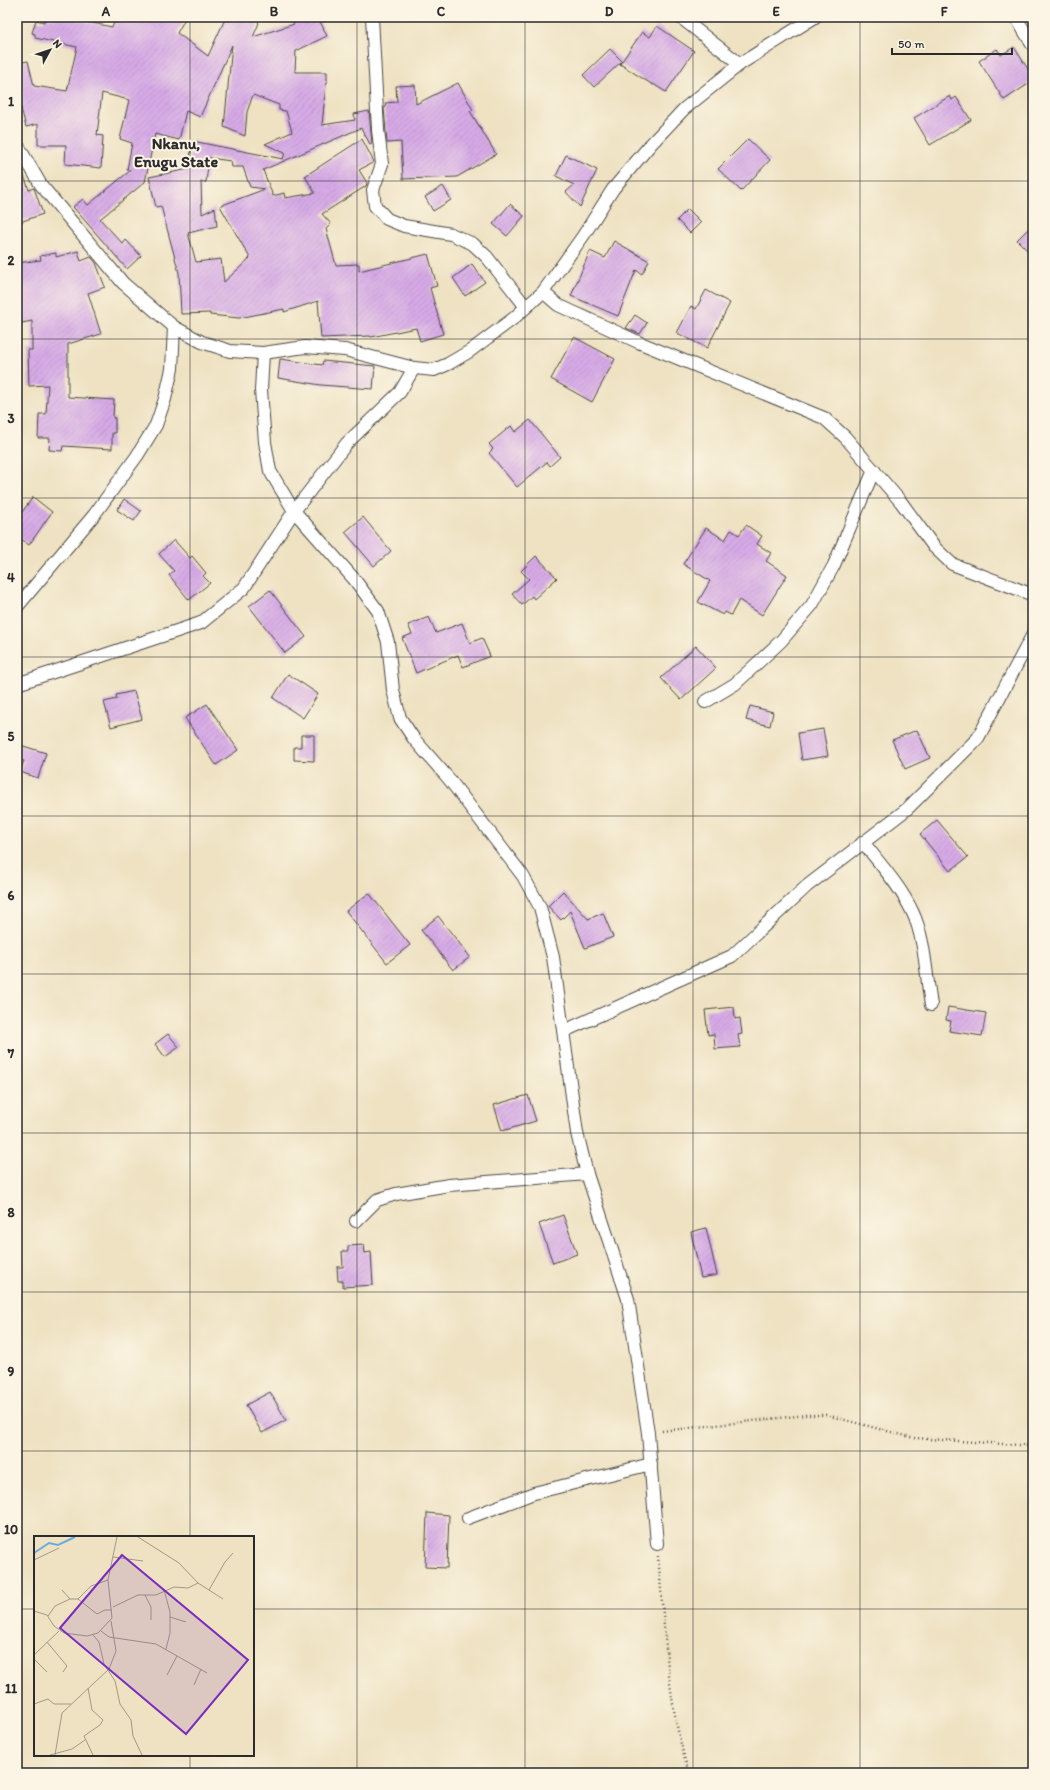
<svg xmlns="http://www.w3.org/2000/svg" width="1050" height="1790" viewBox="0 0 1050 1790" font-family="Itim,sans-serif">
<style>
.building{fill:url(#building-hatch);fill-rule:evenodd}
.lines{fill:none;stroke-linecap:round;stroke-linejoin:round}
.street-casing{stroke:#484642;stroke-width:14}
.path{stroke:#484642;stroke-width:2.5;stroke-dasharray:1 3;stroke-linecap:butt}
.street{stroke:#fff;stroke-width:12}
.grid{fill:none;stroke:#2b2b2b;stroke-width:1;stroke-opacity:0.55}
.labels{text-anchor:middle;stroke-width:4;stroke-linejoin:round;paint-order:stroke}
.district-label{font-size:16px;font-weight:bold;fill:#2b2b2b;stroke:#fcf5e5}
.inset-river{fill:none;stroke:#6aabde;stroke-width:2}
.inset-road{fill:none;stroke:#a09986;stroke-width:1}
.view{fill:#7b2cbf;fill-opacity:0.15;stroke:#7b2cbf;stroke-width:2}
.inset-edge{fill:none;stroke:#2b2b2b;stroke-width:2}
.neatline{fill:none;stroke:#2b2b2b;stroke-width:1.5}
.grid-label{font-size:13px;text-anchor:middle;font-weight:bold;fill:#2b2b2b}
</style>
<defs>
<pattern id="building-hatch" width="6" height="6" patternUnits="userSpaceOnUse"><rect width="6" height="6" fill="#d6aae6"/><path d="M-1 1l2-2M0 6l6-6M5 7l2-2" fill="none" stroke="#b892c5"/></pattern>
</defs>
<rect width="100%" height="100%" fill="#fcf5e5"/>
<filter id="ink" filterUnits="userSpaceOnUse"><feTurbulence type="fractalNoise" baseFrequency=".025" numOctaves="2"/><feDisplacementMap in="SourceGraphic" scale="8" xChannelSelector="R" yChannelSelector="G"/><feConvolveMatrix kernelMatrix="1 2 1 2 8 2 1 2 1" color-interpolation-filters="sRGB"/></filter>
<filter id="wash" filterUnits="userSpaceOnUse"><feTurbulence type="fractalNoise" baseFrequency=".012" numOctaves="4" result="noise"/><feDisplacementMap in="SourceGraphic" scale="16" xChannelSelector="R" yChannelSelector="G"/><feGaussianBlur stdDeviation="0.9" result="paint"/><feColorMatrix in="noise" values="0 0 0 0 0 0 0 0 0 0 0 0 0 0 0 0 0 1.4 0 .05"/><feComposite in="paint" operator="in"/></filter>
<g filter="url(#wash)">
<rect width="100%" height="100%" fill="#eee2c2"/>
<g id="blocks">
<g class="building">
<path d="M45 17H74L73 19 112 27 117 17H186L177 33 208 56 226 17H259L258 22 259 23 253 37 294 24 291 17H318L327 36 296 51 295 72H327V84H326L322 125 355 120 354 114 369 111 372 144H370L361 128 263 170 273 196 284 193 285 198 315 193 305 176 362 139 374 162 359 170 367 183 366 186 322 214 331 224 326 229 336 265 359 264V271L428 254 437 286 430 288 443 334 420 341 416 328 371 337 370 336 321 338 318 301 284 312V309L239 318 210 315V313L181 314 179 273 161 206 156 207 149 177 189 169 192 141 283 159 285 153 265 144 292 132 286 111 279 110V105L253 95 247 112 245 136 224 127 232 45 200 117 186 111 179 140 155 134 145 182 100 219 123 244 126 240 141 256 127 269 73 207 83 199 88 205 131 170H127L132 143 120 139 129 100 102 93 97 135 103 136 101 168 65 164 66 145H38V124L26 127 17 93V63L28 61 34 86 67 91 77 47 35 38V34L32 33 36 20 44 22ZM209 158 231 161 232 167H243L250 187 265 189 220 206 250 258 224 282 221 259 196 262 188 233 217 226 215 208 202 214 201 182H206Z"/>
<path d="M657 26 694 51 666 92 653 84V85L620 64 642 32 650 37Z"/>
<path d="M1014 47 1033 77V81L1004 100 979 61 997 49 1001 55Z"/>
<path d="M610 49 622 61 594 87 583 75Z"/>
<path d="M458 83 473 110 470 111 496 154 457 177 403 179 401 142 387 143 384 108 386 107 385 103 397 102 396 86 415 85 416 104Z"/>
<path d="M950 96 952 100 956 97 971 120 930 145 914 118Z"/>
<path d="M748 139 770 160 741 191 718 169Z"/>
<path d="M566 155 597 170 580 207 566 192 574 185 556 176Z"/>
<path d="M17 162 20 164 29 190 34 188 43 214 17 223Z"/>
<path d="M443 186 451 200 433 211 425 197Z"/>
<path d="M510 204 524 216 507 236 493 224Z"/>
<path d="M688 209 701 222 690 233 677 220Z"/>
<path d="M1033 224V256L1017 240Z"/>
<path d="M614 241 649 261 642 274 636 270 618 316 571 296 590 251 605 258Z"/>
<path d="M78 251 81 261 91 257 96 263 105 287 88 293 101 334 68 344V397L114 400 113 418H115V433H112V449L63 446 62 451 49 450 50 438H38L39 414H46L48 385 29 386 28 350H32V321L17 324V263L41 260 40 256 56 253V257Z"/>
<path d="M472 264 485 282 465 296 453 278Z"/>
<path d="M706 290 730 303 707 348 677 333 691 306 696 309Z"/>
<path d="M635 315 647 323 640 334 626 328Z"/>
<path d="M574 337 615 359 592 402 551 379Z"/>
<path d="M280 359 322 365 323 361 375 366 373 389 321 385 278 378Z"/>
<path d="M530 420 560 457 550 466 547 462 517 487 489 453 493 449 489 444 511 426 515 432Z"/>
<path d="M33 497 52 512 29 545 17 536V519Z"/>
<path d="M124 499 141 511 134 521 117 510Z"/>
<path d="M363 517 391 551 374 566 345 532Z"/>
<path d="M746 525 762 536 757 544 771 553 766 561 787 575 762 615 739 600 731 615 725 612 723 615 698 602 710 581 683 564 706 528 725 540 731 530 739 535Z"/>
<path d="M174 540 190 558 192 556 206 573 203 576 210 583 189 600 169 575 174 571 159 554Z"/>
<path d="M536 556 557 578 534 599 532 596 522 605 512 594 529 579 521 571Z"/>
<path d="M270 590 306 637 285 653 249 606Z"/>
<path d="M429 617 436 633 462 623 470 643 482 638 490 656 463 667 458 655 416 673 402 638 412 634 408 625Z"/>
<path d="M696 646 716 668 681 700 661 678Z"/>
<path d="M288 674 318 694 303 718 273 698Z"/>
<path d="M134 691 142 719 111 727 104 702 117 699 116 695Z"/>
<path d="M207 704 238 750 216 765 185 718Z"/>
<path d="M750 706 773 712 770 726 746 720Z"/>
<path d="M823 729 828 756 802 760 798 733Z"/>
<path d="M917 730 930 758 905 769 892 740Z"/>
<path d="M301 735H314V761L294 760V747H301Z"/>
<path d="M17 744 46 753 38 778 20 772 24 761 17 759Z"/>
<path d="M937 820 968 857 950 871 920 834Z"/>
<path d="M563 891 588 919 603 913 613 937 585 948 570 911 561 920 548 906Z"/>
<path d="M369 893 410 945 387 963 346 911Z"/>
<path d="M438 916 470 957 453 970 421 930Z"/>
<path d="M734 1007 735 1019 740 1018 742 1034 738 1035 740 1047 715 1049 714 1034 708 1035 705 1010Z"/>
<path d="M948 1007 986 1013 982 1036 949 1031 951 1021 946 1020Z"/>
<path d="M168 1034 179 1047 165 1057 155 1044Z"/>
<path d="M528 1095 536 1121 502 1131 494 1105Z"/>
<path d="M563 1215 577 1254 553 1263 539 1224Z"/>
<path d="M706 1228 717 1275 701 1278 691 1232Z"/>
<path d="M364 1245 365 1253 371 1252 373 1285 343 1287V1281H338L337 1267H343L342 1251H348V1246Z"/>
<path d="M270 1392 286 1420 262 1433 246 1405Z"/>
<path d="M427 1513 449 1515 447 1568 425 1567Z"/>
</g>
</g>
</g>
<g filter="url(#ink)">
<use href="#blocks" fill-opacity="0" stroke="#484642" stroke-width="1"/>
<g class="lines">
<g class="street-casing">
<g id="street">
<path d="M372 17 378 130 382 164 373 190 375 206 387 219 404 226 451 234 473 244 487 257 526 307"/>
<path d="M680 17 740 64"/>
<path d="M1016 17 1033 46"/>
<path d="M17 144 41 185 123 283 174 327 202 342 230 351 263 353 305 347 345 350 414 368 434 370 448 364 470 351 514 318 543 292 583 236 613 189 651 144 684 109 740 64 815 17"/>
<path d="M543 292 558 305 638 342 824 418 845 437 901 502 934 547 952 564 1033 595"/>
<path d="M263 353 261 390 265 442 270 471 294 511 354 579 378 611 388 642 393 690 400 718 414 739 449 779 523 876 540 907 553 957 577 1133 587 1174 628 1299 648 1433 657 1544"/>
<path d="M17 607 94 515 137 456 156 425 165 399 172 369 174 327"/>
<path d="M17 684 201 623 244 588 294 511 347 443 400 392 414 368"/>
<path d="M705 702 735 684 781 641 812 605 834 565 874 470"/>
<path d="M863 842C880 864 900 886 912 911 925 937 926 975 931 1005"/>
<path d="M564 1031 732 956 807 886 907 809 978 738 1033 634"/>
<path d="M356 1221 377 1200 396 1194 449 1185 587 1174"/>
<path d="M468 1518 534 1493 651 1464"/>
</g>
</g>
<g class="path">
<path d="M662 1431 806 1415H826L914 1438 1033 1446"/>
<path d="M658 1556C665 1628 667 1704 689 1773"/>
</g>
<use href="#street" class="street"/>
</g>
</g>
<path class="grid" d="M190 17V1537M357 17V1773M525 17V1773M693 17V1773M860 17V1773M17 181H1033M17 339H1033M17 498H1033M17 657H1033M17 816H1033M17 974H1033M17 1133H1033M17 1292H1033M17 1451H1033M17 1609H35M253 1609H1033M190 1755V1773"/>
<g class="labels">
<g class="district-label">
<text x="176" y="149">Nkanu,<tspan x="176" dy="18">Enugu State</tspan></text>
</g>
</g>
<g transform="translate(34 1536)">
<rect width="220" height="220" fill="#eee2c2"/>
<path class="inset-river" d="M0 17 15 7 24 9 41 1"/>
<path class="inset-road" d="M104 1 145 27 164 47 189 63M79 21 109 25M0 24 25 12M28 54 36 63M130 54 136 76V97L132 113M175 54 191 26 199 17M111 59 117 71V84M44 63 57 50 74 44M79 71 104 59H122L140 51 154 52 164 47M0 75 13 79 20 90 30 97 53 100 64 97 78 82 74 44 83 1M14 80 21 70 36 63H44L63 78 71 74H78M136 81 152 86M67 95 75 101 122 108 173 137M59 99 65 106 70 128 81 145 86 168 97 184 99 200 108 219M13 106 33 130 29 136M0 119 25 95M0 123 13 136M133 139 143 120M160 149 167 133M54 152 58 174 69 184 66 189 50 200 59 219M0 168 14 163 20 168H37M16 219 38 213 51 204M21 219 28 177 75 133 82 115 77 85"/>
<path class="view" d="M88 19 214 124 152 198 26 92Z"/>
<rect width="220" height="220" class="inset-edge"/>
</g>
<rect width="1050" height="1790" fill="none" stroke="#fcf5e5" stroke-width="44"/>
<g transform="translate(50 50) rotate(50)" stroke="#fcf5e5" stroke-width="3" paint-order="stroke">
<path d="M0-3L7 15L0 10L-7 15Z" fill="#2b2b2b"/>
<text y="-6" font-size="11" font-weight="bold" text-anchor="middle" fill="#2b2b2b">N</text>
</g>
<path d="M892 48v6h120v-6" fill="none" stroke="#2b2b2b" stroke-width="2"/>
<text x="898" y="48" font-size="12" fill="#2b2b2b" stroke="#fcf5e5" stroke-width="3" paint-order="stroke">50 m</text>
<rect x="22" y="22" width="1006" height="1746" class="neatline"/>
<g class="grid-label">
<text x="106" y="16">A</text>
<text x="274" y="16">B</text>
<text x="441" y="16">C</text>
<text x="609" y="16">D</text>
<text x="776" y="16">E</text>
<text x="944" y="16">F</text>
<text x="11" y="106">1</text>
<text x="11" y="265">2</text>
<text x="11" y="423">3</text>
<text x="11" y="582">4</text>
<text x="11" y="741">5</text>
<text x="11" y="900">6</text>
<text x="11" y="1058">7</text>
<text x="11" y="1217">8</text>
<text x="11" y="1376">9</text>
<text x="11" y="1534">10</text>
<text x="11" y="1693">11</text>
</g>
</svg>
